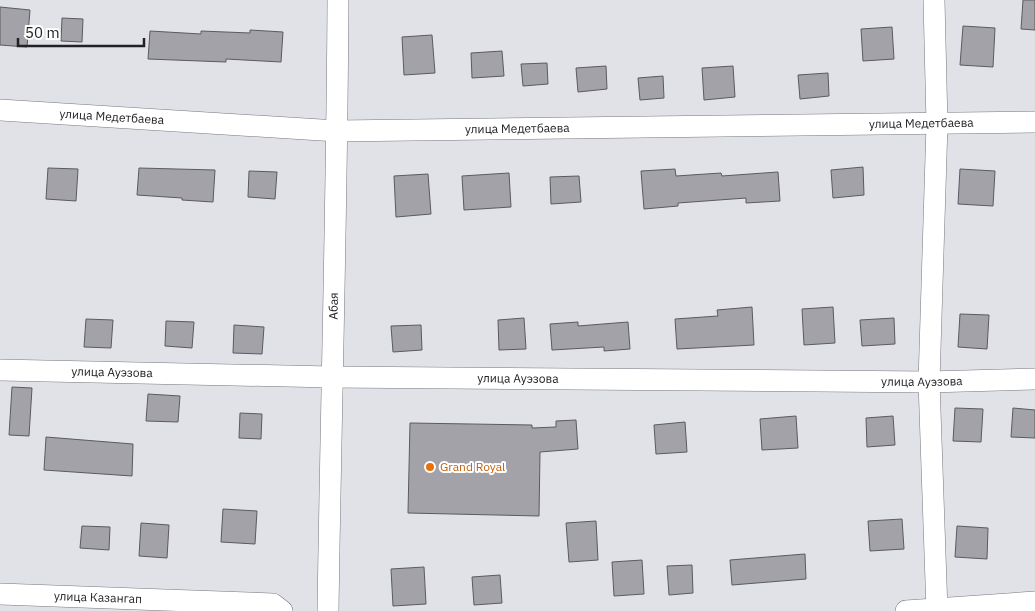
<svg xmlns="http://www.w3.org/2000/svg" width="1035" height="611" viewBox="0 0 1035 611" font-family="'IBM Plex Sans',sans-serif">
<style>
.building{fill:#a2a2a8;stroke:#5a5a60}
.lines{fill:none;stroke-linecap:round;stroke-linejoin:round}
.minor-casing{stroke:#77787d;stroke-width:22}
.minor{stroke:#fff;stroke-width:21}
.food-dot{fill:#e8710a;stroke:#fff;stroke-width:2}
.labels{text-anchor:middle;stroke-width:4;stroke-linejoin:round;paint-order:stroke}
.street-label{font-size:12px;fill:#212224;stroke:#fff}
.food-label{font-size:12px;fill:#c56008;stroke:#fff;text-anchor:start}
</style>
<rect width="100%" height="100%" fill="#e1e1e8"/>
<g class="building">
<path d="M1023 0H1035V30L1021 29Z"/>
<path d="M0 7 30 10 27 47 0 45Z"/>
<path d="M62 18 83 19 82 42 61 41Z"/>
<path d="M963 26 995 28 993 67 960 65Z"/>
<path d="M892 27 894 59 863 61 861 29Z"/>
<path d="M250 30 283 32 281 62 226 59V62L148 59 150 31 201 34V31L250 33Z"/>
<path d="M432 35 435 73 404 75 402 37Z"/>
<path d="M502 51 504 76 472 78 471 53Z"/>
<path d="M547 63 548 84 523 86 521 64Z"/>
<path d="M606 66 607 89 578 92 576 68Z"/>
<path d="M733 66 735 97 704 100 702 68Z"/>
<path d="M828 73 829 96 800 99 798 75Z"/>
<path d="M663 76 664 98 640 100 638 78Z"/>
<path d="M863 167 864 195 833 198 831 170Z"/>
<path d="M48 168 78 169 76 201 46 199Z"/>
<path d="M139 168 215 170 213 202 182 200V198L137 195Z"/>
<path d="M675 169 676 176 721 173 722 176 778 172 780 201 746 203V198L678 203V206L644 209 641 171Z"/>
<path d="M960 169 995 171 993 206 958 204Z"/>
<path d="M249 171 277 172 275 199 248 197Z"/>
<path d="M509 173 511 207 464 210 462 176Z"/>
<path d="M428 174 431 214 396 217 394 176Z"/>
<path d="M579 176 581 202 551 204 550 177Z"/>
<path d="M752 307 754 345 677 349 675 319 718 316 717 310Z"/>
<path d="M833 307 835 343 804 345 802 309Z"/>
<path d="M960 314 989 315 987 349 958 347Z"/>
<path d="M524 318 526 349 499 350 498 320Z"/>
<path d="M894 318 895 344 862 346 860 320Z"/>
<path d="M86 319 113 320 111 348 84 347Z"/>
<path d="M166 321 194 322 192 348 165 346Z"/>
<path d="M578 322V326L628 322 630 349 604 351V347L552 350 550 324Z"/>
<path d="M234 325 264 327 262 354 233 353Z"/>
<path d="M421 325 422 350 393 352 391 326Z"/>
<path d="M12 387 32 388 29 436 9 435Z"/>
<path d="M148 394 180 396 178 422 146 421Z"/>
<path d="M955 408 983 409 981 442 953 441Z"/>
<path d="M1013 408 1035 410V438L1011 437Z"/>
<path d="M240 413 262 414 261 439 239 438Z"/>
<path d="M796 416 798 448 762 450 760 419Z"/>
<path d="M893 416 895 445 867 447 866 418Z"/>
<path d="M576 420 578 449 540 452 539 516 408 513 410 423 532 425V428L556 427V421Z"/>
<path d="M685 422 687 452 656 454 654 425Z"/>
<path d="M46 437 133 444 132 476 44 470Z"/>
<path d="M223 509 257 511 255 544 221 542Z"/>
<path d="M902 519 904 549 870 551 868 521Z"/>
<path d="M596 521 598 560 569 562 566 523Z"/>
<path d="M141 523 169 525 167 558 139 556Z"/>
<path d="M82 526 110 527 109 550 80 548Z"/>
<path d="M957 526 988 528 987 559 955 557Z"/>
<path d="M805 554 806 579 732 585 730 560Z"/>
<path d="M642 560 644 594 614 596 612 562Z"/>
<path d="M692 565 693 593 669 595 667 566Z"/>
<path d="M424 567 426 604 393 606 391 569Z"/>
<path d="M500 575 502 603 474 605 472 577Z"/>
</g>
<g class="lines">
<g class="minor-casing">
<g id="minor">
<path d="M934 0 937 124 929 382 937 611"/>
<path id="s1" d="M0 110 337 131 1035 122"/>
<path id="s2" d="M0 370 331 377 929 382 1035 379"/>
<path id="s3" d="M0 594 273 604 282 611"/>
<path id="s4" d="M328 611C331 407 337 204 338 0"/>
<path d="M906 611 1035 602"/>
</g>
</g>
<use href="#minor" class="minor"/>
</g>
<circle class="food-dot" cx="430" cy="467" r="5"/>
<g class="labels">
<g class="street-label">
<text dy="4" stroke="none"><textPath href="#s1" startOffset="112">улица Медетбаева</textPath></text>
<text dy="4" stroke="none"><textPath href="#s1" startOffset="922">улица Медетбаева</textPath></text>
<text dy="4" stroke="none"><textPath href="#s1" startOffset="518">улица Медетбаева</textPath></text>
<text dy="4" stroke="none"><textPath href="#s4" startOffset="305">Абая</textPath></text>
<text dy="4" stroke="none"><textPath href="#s2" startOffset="112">улица Ауэзова</textPath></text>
<text dy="4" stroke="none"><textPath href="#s2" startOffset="518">улица Ауэзова</textPath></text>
<text dy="4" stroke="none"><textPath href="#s2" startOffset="922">улица Ауэзова</textPath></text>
<text dy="4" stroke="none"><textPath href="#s3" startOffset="98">улица Казангап</textPath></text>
</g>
<g class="food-label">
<text x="440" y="471">Grand Royal</text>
</g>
</g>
<path d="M18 38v8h126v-8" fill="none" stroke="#212224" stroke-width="2.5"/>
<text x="25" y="38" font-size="15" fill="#212224" stroke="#ffffff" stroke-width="4" paint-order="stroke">50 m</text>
</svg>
